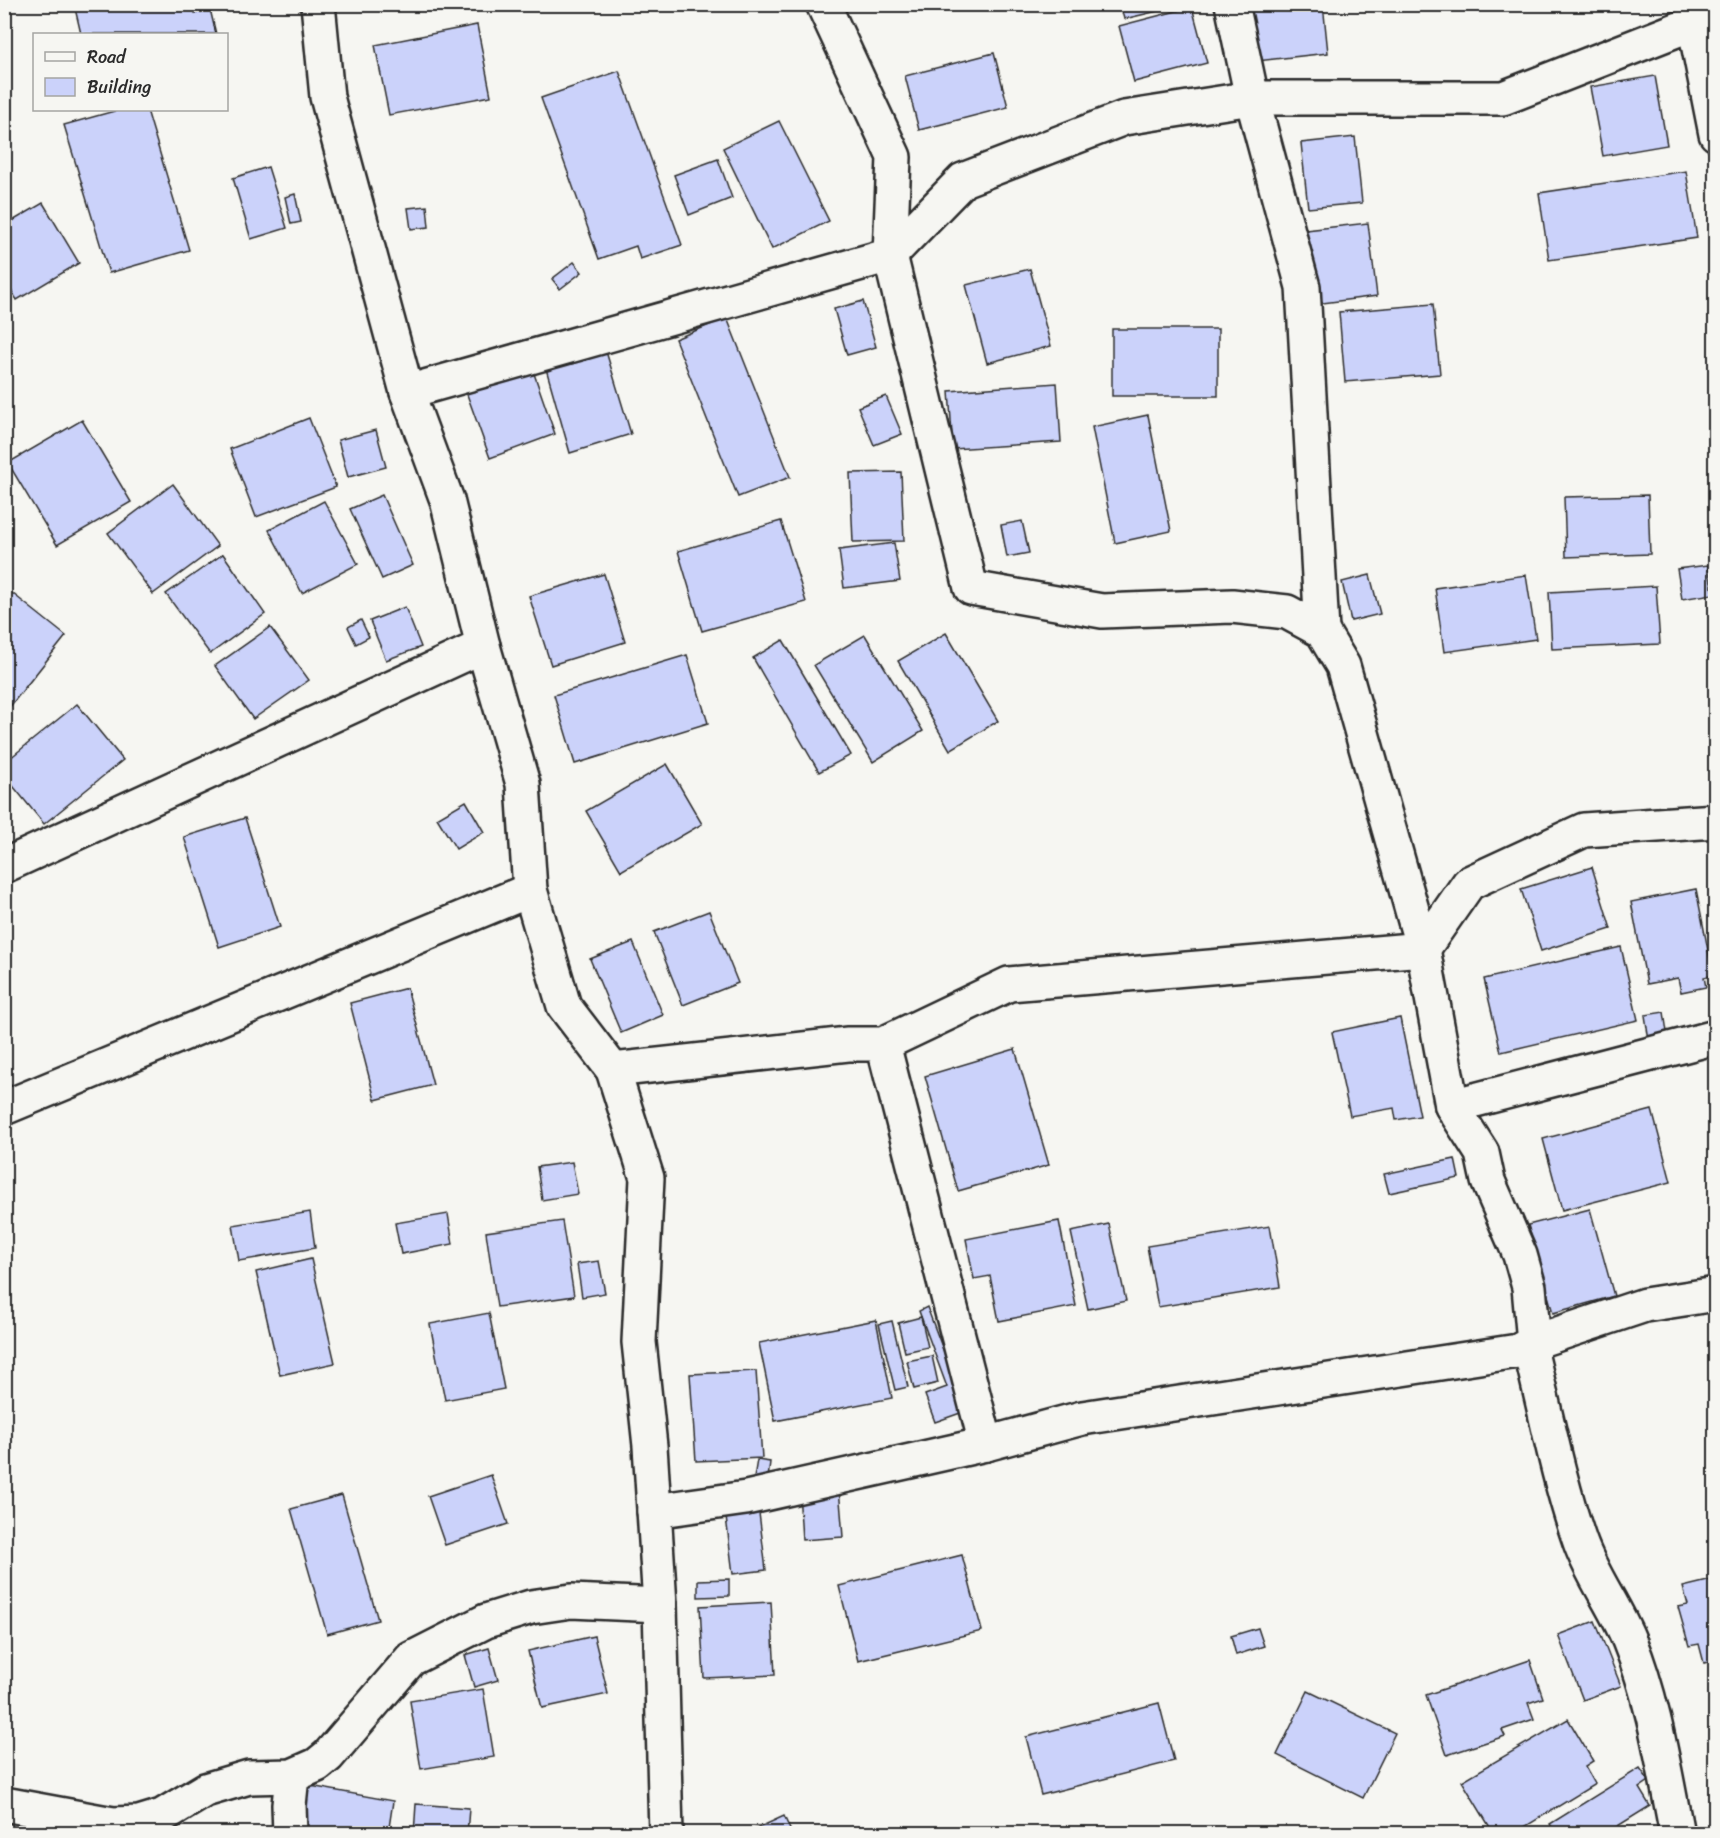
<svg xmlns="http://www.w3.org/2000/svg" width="1720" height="1838" viewBox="0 0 1720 1838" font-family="Sriracha,sans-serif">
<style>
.building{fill:#cbd2fa;stroke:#2b2b2b;stroke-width:1.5}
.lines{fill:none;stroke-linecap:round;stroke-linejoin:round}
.street-casing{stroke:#2b2b2b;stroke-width:38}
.street{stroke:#f6f6f2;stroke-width:33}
</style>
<rect width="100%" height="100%" fill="#f6f6f2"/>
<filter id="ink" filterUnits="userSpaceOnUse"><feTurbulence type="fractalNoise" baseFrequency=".0167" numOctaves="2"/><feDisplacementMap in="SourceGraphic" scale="12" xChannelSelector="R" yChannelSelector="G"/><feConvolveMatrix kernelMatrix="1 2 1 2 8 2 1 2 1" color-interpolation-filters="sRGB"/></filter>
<g filter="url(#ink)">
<g class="building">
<path d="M74 4H193L195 13 210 9 216 34H81Z"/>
<path d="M1120 4H1174L1175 7 1124 19Z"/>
<path d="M1250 4H1323L1328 53 1257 61Z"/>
<path d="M1192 7 1207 63 1134 82 1119 26Z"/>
<path d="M477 25 491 96 389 115 375 45Z"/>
<path d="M994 53 1008 107 919 130 905 76Z"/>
<path d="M619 71 682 245 640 259 636 246 599 259 541 98Z"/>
<path d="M1655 76 1667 145 1603 156 1590 87Z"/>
<path d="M118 110H147L189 250 109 273 64 125Z"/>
<path d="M779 121 829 221 772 249 723 148Z"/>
<path d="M1355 137 1362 203 1308 208 1301 143Z"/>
<path d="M718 159 732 198 689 215 674 175Z"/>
<path d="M268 167 287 228 251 239 233 178Z"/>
<path d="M1686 171 1697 238 1549 260 1539 193Z"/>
<path d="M295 194 301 222 291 224 285 197Z"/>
<path d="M43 203 79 263 17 300 4 279V226Z"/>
<path d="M427 206 429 227 411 229 408 208Z"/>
<path d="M1368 223 1377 296 1315 304 1306 230Z"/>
<path d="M574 262 582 272 560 289 552 279Z"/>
<path d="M1030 269 1051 346 987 363 966 285Z"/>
<path d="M863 301 876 347 847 355 834 309Z"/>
<path d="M1433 304 1440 374 1345 382 1339 312Z"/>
<path d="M727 318 790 477 738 497 675 339Z"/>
<rect x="1112" y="329" width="106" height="67"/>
<path d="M605 348 631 434 570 453 545 365Z"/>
<path d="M531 365 555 434 490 458 465 389Z"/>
<path d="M1057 383 1061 442 953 449 949 391Z"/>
<path d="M886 396 902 434 874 445 858 407Z"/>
<path d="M1148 415 1171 531 1115 543 1092 427Z"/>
<path d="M309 418 336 487 256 517 230 449Z"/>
<path d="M82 420 131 502 57 545 8 463Z"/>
<path d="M376 430 386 467 348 477 338 440Z"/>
<path d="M901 472 904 541 853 542 850 473Z"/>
<path d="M173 484 218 546 153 594 108 533Z"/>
<path d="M382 495 413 565 382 579 350 509Z"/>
<path d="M1648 495 1650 554 1566 557 1564 497Z"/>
<path d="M324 501 358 564 302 593 269 530Z"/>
<path d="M781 521 806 602 702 631 678 551Z"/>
<path d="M1022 521 1029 553 1007 557 1001 525Z"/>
<path d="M894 543 900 581 844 588 839 550Z"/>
<path d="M223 554 265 614 210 654 166 594Z"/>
<path d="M1708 565 1713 594 1682 599 1677 569Z"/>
<path d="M604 574 625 642 551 665 529 596Z"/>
<path d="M1370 575 1380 614 1351 621 1342 582Z"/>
<path d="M1526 575 1536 639 1444 652 1435 588Z"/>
<path d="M1656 586 1660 644 1552 649 1549 592Z"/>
<path d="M12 593 66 636 4 714V603Z"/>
<path d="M405 607 421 647 386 660 370 621Z"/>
<path d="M361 620 369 637 356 644 348 627Z"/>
<path d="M270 627 309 680 253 719 215 666Z"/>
<path d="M946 633 998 721 950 750 898 661Z"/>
<path d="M865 635 923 731 873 762 814 665Z"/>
<path d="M783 640 851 755 819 772 753 658Z"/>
<path d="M687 655 708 723 575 764 554 695Z"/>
<path d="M77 704 123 760 44 824 4 775V763Z"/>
<path d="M667 764 702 824 621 871 586 811Z"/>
<path d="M466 801 484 832 456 849 437 818Z"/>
<path d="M245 818 280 927 219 947 184 837Z"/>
<path d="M1592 867 1611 929 1541 951 1521 889Z"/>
<path d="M1696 889 1713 975 1704 977 1706 987 1681 992 1678 978 1647 984 1631 902Z"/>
<path d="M709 911 738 983 683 1005 654 932Z"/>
<path d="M633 942 663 1015 621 1033 590 959Z"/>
<path d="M1621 947 1638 1020 1501 1052 1484 979Z"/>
<path d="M407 988 433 1085 375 1100 350 1003Z"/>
<path d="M1664 1012 1668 1039 1649 1041 1645 1015Z"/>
<path d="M1400 1018 1420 1116 1396 1120 1394 1108 1350 1116 1332 1032Z"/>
<path d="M1015 1049 1049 1165 958 1191 925 1076Z"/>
<path d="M1652 1110 1671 1182 1562 1210 1543 1139Z"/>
<path d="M1455 1159 1459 1178 1389 1193 1384 1174Z"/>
<path d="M572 1162 578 1194 542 1200 537 1167Z"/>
<path d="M1590 1209 1614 1296 1553 1313 1528 1225Z"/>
<path d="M310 1212 315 1248 239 1261 233 1225Z"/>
<path d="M448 1214 453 1244 401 1254 395 1223Z"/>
<path d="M562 1221 574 1296 497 1307 486 1232Z"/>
<path d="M1059 1221 1076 1306 999 1321 990 1276 974 1279 966 1239Z"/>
<path d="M1109 1224 1126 1301 1088 1309 1071 1232Z"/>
<path d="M1270 1226 1280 1287 1158 1307 1147 1246Z"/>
<path d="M311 1259 335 1363 280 1375 256 1272Z"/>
<path d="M599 1261 605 1293 582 1297 577 1264Z"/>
<path d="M927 1307 966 1411 935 1422 925 1395 947 1387 919 1311Z"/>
<path d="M489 1313 504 1389 445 1400 430 1324Z"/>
<path d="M921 1317 928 1347 905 1352 898 1323Z"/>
<path d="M876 1320 892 1398 775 1421 759 1343Z"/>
<path d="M892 1321 908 1387 895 1390 879 1324Z"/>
<path d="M932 1356 938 1383 914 1389 907 1361Z"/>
<path d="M756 1371 762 1458 696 1461 690 1374Z"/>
<path d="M757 1460 770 1462 767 1487 753 1484Z"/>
<path d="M491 1475 508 1524 445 1545 428 1496Z"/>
<path d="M839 1488 843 1537 802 1540 799 1491Z"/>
<path d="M342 1495 378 1620 327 1634 291 1509Z"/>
<path d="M759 1513 766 1570 733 1574 726 1517Z"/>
<path d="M962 1555 982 1631 858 1661 839 1586Z"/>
<path d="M729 1579V1596L698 1597V1580Z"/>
<path d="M1716 1579V1660L1704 1663 1699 1644 1689 1646 1678 1607 1688 1605 1683 1587Z"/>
<path d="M771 1602 775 1675 704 1678 700 1606Z"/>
<path d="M1595 1621 1621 1686 1583 1700 1558 1635Z"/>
<path d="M1258 1628 1264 1646 1236 1655 1231 1636Z"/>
<path d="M594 1636 608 1694 542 1708 528 1651Z"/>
<path d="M489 1648 498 1680 474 1687 465 1655Z"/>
<path d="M1530 1660 1543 1698 1528 1703 1534 1719 1502 1730 1505 1736 1447 1755 1426 1695Z"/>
<path d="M483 1689 494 1757 421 1769 410 1701Z"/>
<path d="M1308 1691 1395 1733 1363 1798 1277 1755Z"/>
<path d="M1159 1703 1174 1761 1041 1795 1026 1737Z"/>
<path d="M1568 1719 1593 1761 1585 1766 1595 1784 1513 1834H1494L1462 1781Z"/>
<path d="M1640 1768 1649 1781 1639 1788 1650 1806 1605 1834H1556L1550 1824Z"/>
<path d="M305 1785 393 1801 388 1834H297Z"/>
<path d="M416 1804 469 1808 467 1834H414Z"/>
<path d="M784 1816 792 1834H745Z"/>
</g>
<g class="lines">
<g class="street-casing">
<g id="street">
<path d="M318 4 327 97 407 392 447 500 483 646 523 784 530 890 564 1006 613 1070 647 1178 639 1342 650 1446 660 1605 666 1834"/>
<path d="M823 4 894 157 890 255 971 588 1102 611 1232 606 1287 612 1322 631 1343 666 1423 949 1452 1106 1482 1153 1488 1181 1520 1255 1529 1287 1534 1342 1532 1357C1547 1419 1559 1482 1580 1542 1592 1576 1615 1606 1629 1640 1654 1701 1664 1769 1677 1834"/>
<path d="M1232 4 1252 98 1303 287 1322 631"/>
<path d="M1694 23 1716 134"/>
<path d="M407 392 890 255 963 180 1124 118 1252 98H1503L1694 23 1698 4"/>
<path d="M4 866 483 646"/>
<path d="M883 1044 986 1444"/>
<path d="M613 1070 848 1044H883L1009 984 1423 949 1469 883 1584 830 1716 821"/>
<path d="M1452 1106 1716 1037"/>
<path d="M4 1108 530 890"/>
<path d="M654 1511 746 1498 986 1444 1082 1418 1518 1351 1534 1342 1645 1305 1716 1294"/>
<path d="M4 1804 113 1824 139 1823 162 1816 205 1790 249 1777 292 1776 317 1765 328 1756 411 1659 486 1621 531 1607 571 1601 660 1605"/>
<path d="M290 1834 289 1805 292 1776"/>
</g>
</g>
<use href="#street" class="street"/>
</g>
</g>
<rect width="1720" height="1838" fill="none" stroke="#f6f6f2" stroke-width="24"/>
<rect x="12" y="12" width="1696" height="1814" fill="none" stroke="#2b2b2b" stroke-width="2" filter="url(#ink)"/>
<rect x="33" y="33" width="195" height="78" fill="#f6f6f2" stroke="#a5a5a2" stroke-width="1.5"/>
<rect x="45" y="52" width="30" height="9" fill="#f6f6f2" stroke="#a5a5a2" stroke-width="1.5"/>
<text x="87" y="63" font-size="18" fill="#2b2b2b">Road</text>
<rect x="45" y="78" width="30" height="18" fill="#cbd2fa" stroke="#a5a5a2" stroke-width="1.5"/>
<text x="87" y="93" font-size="18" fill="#2b2b2b">Building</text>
</svg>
